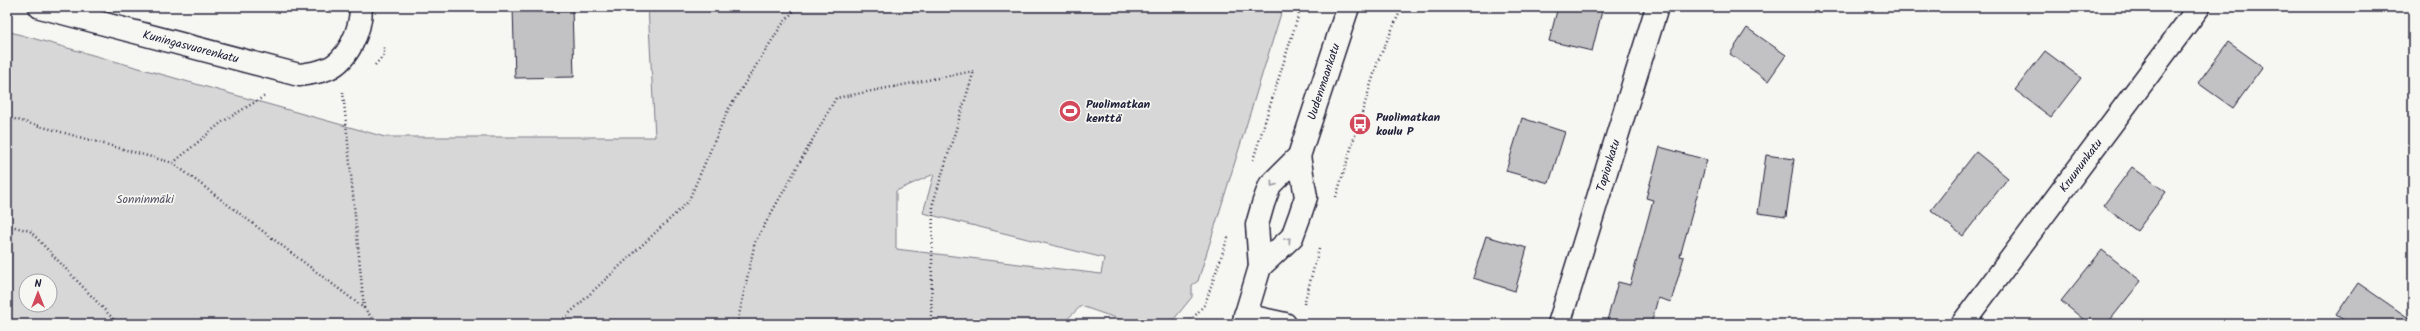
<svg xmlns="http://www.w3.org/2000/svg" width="2420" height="331" viewBox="0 0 2420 331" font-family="Kalam,sans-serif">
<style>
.green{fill:#d7d7d7;stroke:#7c7c89;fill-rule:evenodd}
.building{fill:#c2c2c4;stroke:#22223b}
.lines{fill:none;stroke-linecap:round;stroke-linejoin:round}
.minor-casing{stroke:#22223b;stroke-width:25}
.secondary-casing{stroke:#22223b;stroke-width:25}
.path{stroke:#22223b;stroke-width:2.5;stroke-dasharray:1 3;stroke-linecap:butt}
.minor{stroke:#f6f6f2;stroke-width:22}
.secondary{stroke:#f6f6f2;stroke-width:22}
.oneway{stroke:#9797a0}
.labels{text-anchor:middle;stroke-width:3.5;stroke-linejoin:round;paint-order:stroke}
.street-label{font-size:12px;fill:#22223b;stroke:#f6f6f2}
.poi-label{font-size:12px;font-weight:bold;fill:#22223b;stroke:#f6f6f2;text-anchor:start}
.park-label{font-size:12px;fill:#4f4f62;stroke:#f6f6f2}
</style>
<rect width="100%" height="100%" fill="#f6f6f2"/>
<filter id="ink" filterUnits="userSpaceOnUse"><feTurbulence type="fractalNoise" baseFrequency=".025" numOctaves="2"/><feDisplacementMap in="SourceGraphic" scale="8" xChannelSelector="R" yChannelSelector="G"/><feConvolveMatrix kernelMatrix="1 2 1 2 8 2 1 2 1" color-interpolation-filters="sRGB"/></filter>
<g filter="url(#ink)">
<path class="green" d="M648 7H1283L1198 281 1192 285V297L1170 324H1133L1081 306 1062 324H7V31L385 137H655ZM934 174 923 213 1104 258 1101 274 896 249V191ZM26 281H50V305H26Z"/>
<g class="building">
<path d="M513 7H572L574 77 515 78Z"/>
<path d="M1558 7H1603L1592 51 1549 41Z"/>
<path d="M1747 28 1786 55 1768 81 1730 54Z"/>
<path d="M2228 42 2263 67 2233 108 2198 83Z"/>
<path d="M2045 51 2081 78 2051 117 2015 90Z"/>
<path d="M1522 118 1565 132 1549 183 1506 171Z"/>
<path d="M1660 147 1707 160 1680 256 1684 257 1671 302 1658 298 1651 324H1606L1618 282 1630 285 1653 200 1646 198Z"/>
<path d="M1976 152 2008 178 1963 236 1931 210Z"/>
<path d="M1766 155 1794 159 1786 217 1758 213Z"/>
<path d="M2132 167 2166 192 2137 231 2103 206Z"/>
<path d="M1486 236 1527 248 1515 291 1473 278Z"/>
<path d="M2102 250 2141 281 2107 324H2089L2061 301Z"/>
<path d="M2358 283 2413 321V324H2350L2336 315Z"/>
</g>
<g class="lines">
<g class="minor-casing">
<g id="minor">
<path id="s1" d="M40 7 299 75C307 74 316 73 324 70 348 63 361 30 361 7"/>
<path d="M1245 315 1285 324"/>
<path id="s2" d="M1559 324 1657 7"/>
<path id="s3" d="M1962 324 2199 7"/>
</g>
</g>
<g class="secondary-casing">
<g id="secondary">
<path d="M1260 267 1292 237 1300 215 1306 197 1299 156"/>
<path id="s4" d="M1243 324 1260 267 1257 225 1263 204 1270 185 1299 156 1348 7"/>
</g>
</g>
<g class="path">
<path d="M375 65 384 55V45"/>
<path d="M343 92 364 308"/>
<path d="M7 117 173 163 364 308 377 324"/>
<path d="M1253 160 1301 7"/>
<path d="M173 163 222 122 265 96"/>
<path d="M1336 197 1378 61 1402 7"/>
<path d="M7 225 30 231 118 324"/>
<path d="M1304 304 1319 249"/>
<path d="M558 324 688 202 728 110 781 26 797 7"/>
<path d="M737 324 755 242 836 98 974 71 933 203 931 324"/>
<path d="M1188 324 1205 304 1228 237"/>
</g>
<use href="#minor" class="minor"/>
<use href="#secondary" class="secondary"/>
</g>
<defs><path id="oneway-chevron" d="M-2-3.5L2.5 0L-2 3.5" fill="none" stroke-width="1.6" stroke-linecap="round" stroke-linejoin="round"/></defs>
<g class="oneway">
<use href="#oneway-chevron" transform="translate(1273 184) rotate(127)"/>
<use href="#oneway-chevron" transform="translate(1288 240) rotate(-47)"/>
</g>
</g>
<defs>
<g id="stadium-disc" transform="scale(1.15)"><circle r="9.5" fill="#d1495b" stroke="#f6f6f2"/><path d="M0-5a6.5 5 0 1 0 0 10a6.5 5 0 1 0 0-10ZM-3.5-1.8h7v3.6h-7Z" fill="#fff"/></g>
<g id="bus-disc" transform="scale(1.15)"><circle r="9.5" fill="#d1495b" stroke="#f6f6f2"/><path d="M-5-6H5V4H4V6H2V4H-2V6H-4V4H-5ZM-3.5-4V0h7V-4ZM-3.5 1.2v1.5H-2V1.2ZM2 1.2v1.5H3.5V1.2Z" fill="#fff"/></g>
</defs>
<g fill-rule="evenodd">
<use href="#stadium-disc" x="1070" y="111"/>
<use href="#bus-disc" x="1360" y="124"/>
</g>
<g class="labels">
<g class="street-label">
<text dy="4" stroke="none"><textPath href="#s1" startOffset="156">Kuningasvuorenkatu</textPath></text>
<text dy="4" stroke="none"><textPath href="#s4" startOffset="263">Uudenmaankatu</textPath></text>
<text dy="4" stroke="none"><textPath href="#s2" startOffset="166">Tapionkatu</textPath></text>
<text dy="4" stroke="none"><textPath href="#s3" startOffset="198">Kruununkatu</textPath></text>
</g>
<g class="poi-label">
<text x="1086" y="108">Puolimatkan<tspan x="1086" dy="14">kenttä</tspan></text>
<text x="1376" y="121">Puolimatkan<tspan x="1376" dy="14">koulu P</tspan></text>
</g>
<g class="park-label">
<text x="145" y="203">Sonninmäki</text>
</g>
</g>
<rect width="2420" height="331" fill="none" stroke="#f6f6f2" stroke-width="24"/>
<rect x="12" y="12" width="2396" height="307" fill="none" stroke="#22223b" stroke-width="1.5" filter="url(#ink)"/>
<g transform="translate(38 293)"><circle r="19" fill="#f6f6f2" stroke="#a1a1a9"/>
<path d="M0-3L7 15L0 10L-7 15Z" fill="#d1495b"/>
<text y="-6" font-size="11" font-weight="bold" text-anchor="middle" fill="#22223b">N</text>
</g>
</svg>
